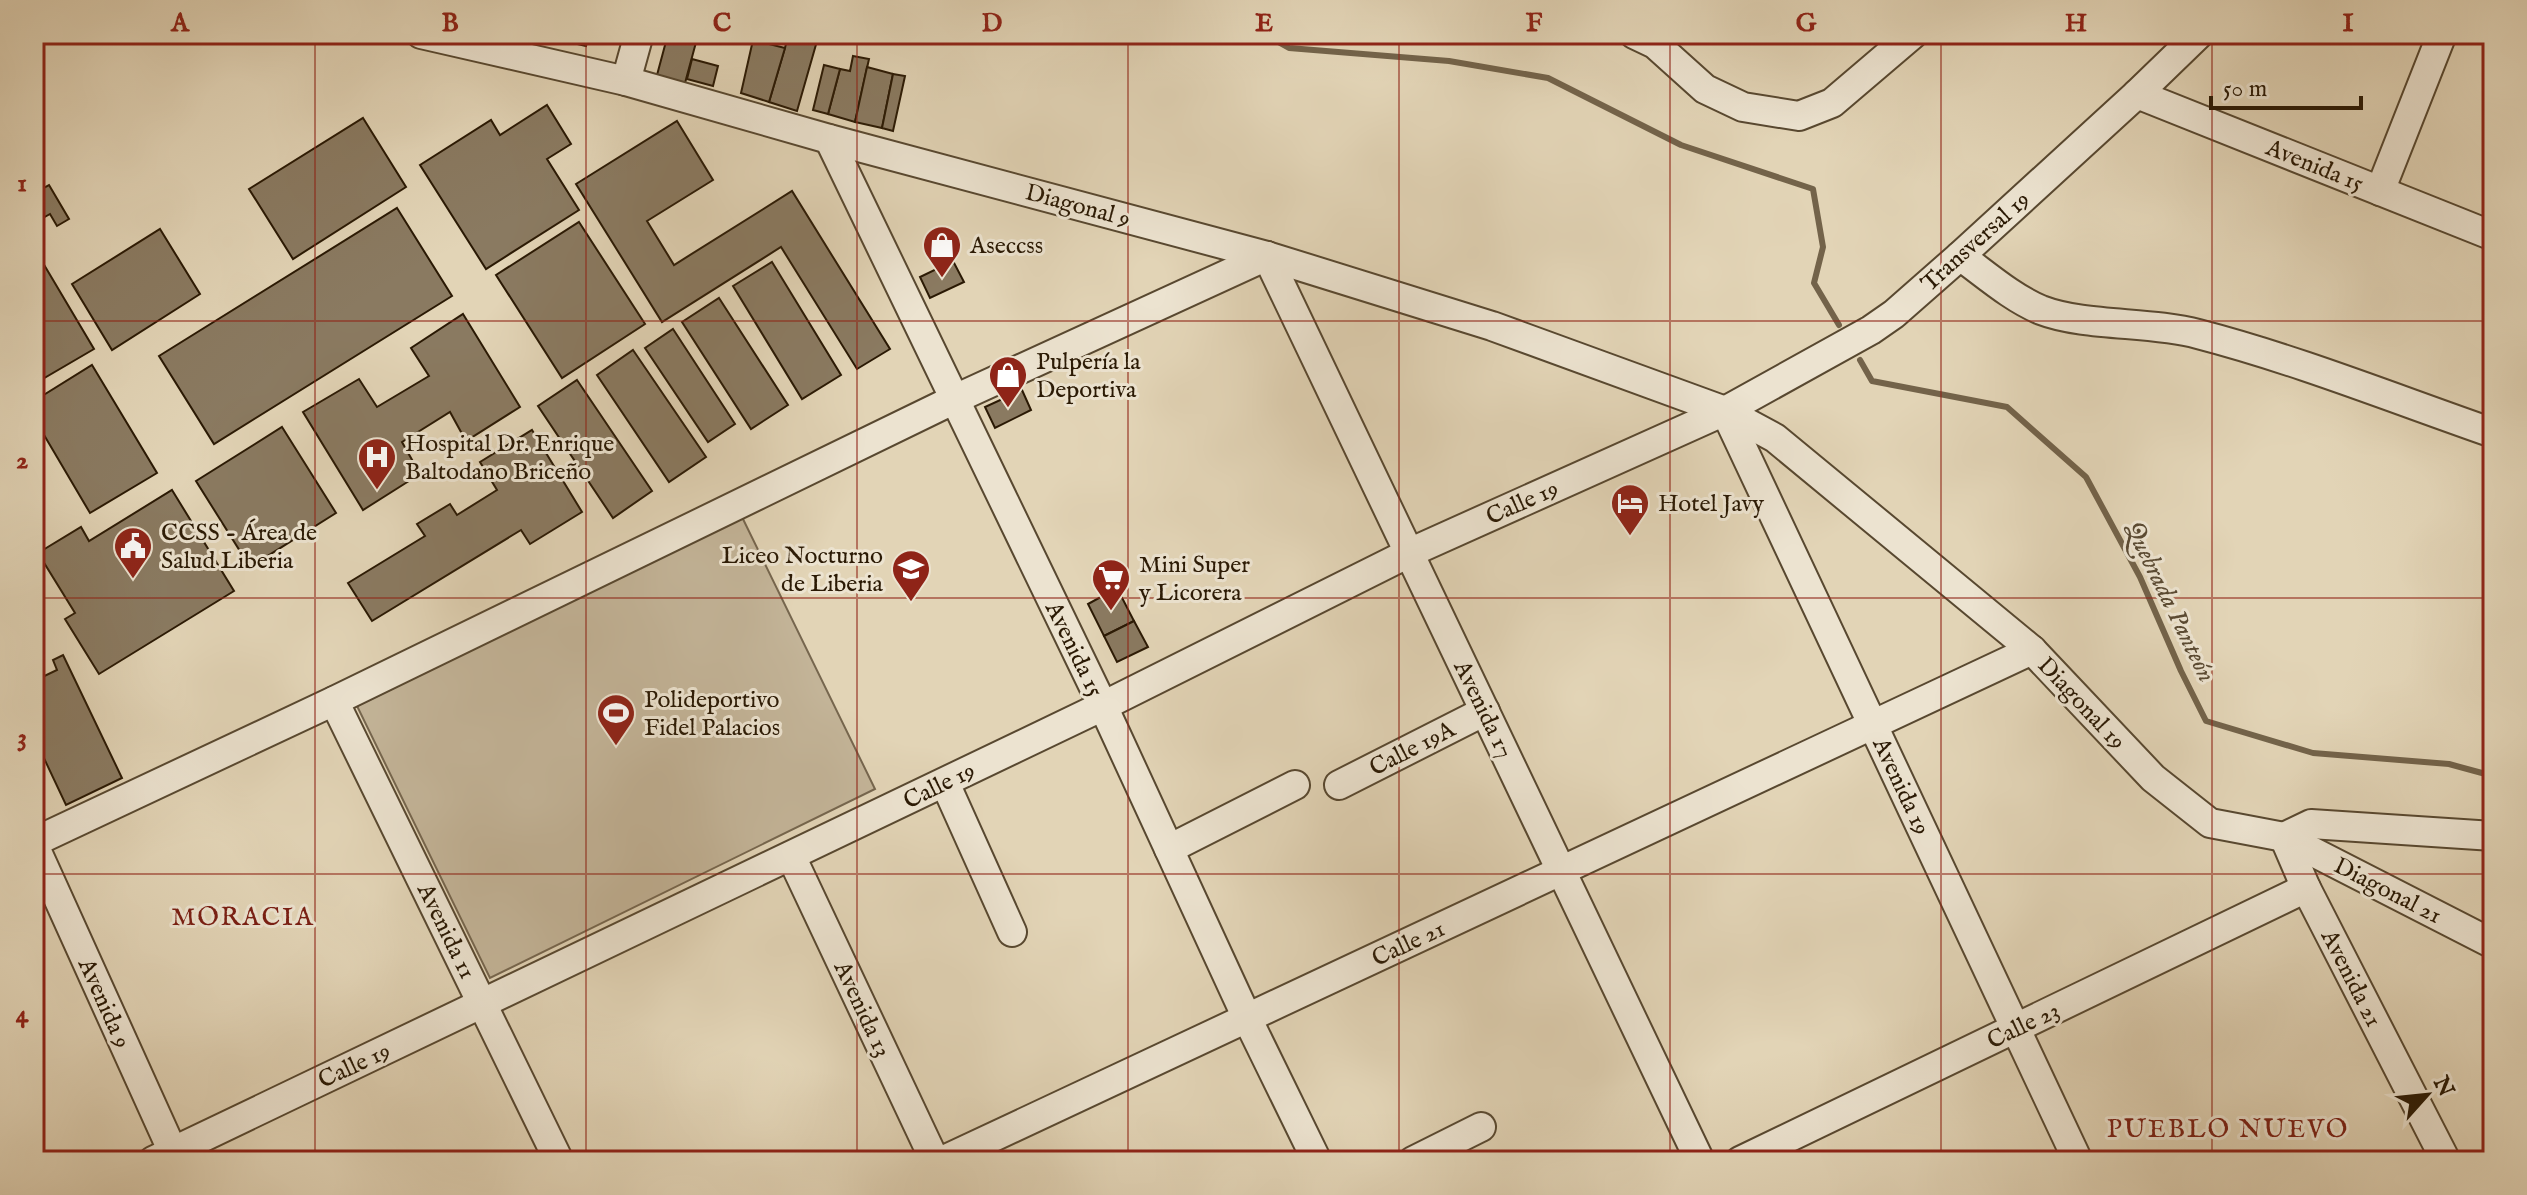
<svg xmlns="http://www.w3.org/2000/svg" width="2527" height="1195" viewBox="0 0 2527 1195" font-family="'IM FELL English',serif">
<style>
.green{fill:#c3b498;stroke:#76664e;stroke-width:2}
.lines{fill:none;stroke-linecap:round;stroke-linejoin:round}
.stream{stroke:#73634a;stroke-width:6}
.building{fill:#8a7a61;stroke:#2a1904;stroke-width:2}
.minor-casing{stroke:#584830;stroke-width:32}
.minor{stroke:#ece3d0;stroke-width:28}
.grid{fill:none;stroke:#8f2418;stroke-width:2;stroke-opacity:0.55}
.labels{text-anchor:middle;stroke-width:6;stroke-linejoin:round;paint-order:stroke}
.street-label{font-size:24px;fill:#2a1904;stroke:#ece3d0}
.poi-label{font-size:24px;fill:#2a1904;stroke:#ece3d0;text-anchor:start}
.water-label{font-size:26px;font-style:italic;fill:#5a4a33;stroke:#ece3d0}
.neighbourhood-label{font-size:26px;letter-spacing:2px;fill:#7a1f14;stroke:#ece3d0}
.neatline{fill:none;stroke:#8f2418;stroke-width:3}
.grid-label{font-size:26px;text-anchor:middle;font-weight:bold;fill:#8f2418}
</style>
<rect width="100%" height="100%" fill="#e2d4b6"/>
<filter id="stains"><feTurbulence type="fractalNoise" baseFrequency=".0025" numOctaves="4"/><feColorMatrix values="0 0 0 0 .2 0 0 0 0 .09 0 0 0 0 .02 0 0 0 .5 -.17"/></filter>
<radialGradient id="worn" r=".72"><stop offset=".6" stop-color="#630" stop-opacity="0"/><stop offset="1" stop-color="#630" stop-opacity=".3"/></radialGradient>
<path class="green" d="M742 517 875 789 490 978 357 706Z"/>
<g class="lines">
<g class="stream">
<path d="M1264 34 1289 48 1449 61 1548 78 1681 145 1813 189 1823 247 1814 283 1839 325"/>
<path d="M1860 360 1872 381 2007 407 2086 477 2140 577 2181 671 2206 721 2313 753 2449 764 2493 776"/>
</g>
</g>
<g class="building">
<path d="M557 34H589L586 46 556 39Z"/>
<path d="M668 34 698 35 685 83 657 75Z"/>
<path d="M789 34H819L797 111 769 102Z"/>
<path d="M753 40 785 48 769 102 741 93Z"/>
<path d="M853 56 869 59 855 122 828 114 840 69 850 71Z"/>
<path d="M692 59 718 66 713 86 687 79Z"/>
<path d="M824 65 840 69 828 114 813 110Z"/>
<path d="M867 67 893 74 882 128 855 122Z"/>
<path d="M893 74 905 76 893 131 882 128Z"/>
<path d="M547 105 571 144 547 159 579 210 486 269 420 165 491 120 500 135Z"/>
<path d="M363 118 406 187 293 259 249 189Z"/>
<path d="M677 121 713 180 647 221 674 265 792 191 890 349 857 369 781 247 662 322 576 184Z"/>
<path d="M49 185 69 219 57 226 50 214 34 223V193Z"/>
<path d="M397 208 452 296 214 444 159 356Z"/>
<path d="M579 222 645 324 562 378 496 275Z"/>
<path d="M160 229 200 294 112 350 72 284Z"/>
<path d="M953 261 964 282 930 298 920 277Z"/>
<path d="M772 262 841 375 802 399 733 286Z"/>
<path d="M43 263 94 349 34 384V268Z"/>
<path d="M719 298 788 405 751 429 682 322Z"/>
<path d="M463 314 520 407 466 441 450 412 402 442 420 474 363 510 303 412 359 379 377 407 429 376 411 348Z"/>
<path d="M673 329 735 424 708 442 645 348Z"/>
<path d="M633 350 706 457 669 482 597 375Z"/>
<path d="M92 365 157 473 90 513 34 418V401Z"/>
<path d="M577 380 652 491 613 518 538 406Z"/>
<path d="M1022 390 1031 410 995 428 985 407Z"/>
<path d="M282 427 336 513 250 567 196 481Z"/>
<path d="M532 430 582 512 530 544 521 530 372 621 348 583 425 536 417 524 450 504 457 515 497 490 480 462Z"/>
<path d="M172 490 234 591 99 674 65 619 75 613 38 553 81 527 89 541Z"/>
<path d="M1117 588 1134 621 1104 636 1088 604Z"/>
<path d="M1134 621 1148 647 1117 662 1104 636Z"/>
<path d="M63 655 122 778 66 805 34 737V681L57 670 53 660Z"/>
</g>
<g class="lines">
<g class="minor-casing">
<g id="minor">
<path d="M421 34 626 81 829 139 1267 256 1492 326 1725 411 1775 438 2032 650 2153 778 2210 823 2284 837 2493 944"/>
<path d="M1634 34 1655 44 1705 89 1743 107 1799 116 1832 103 1913 34"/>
<path d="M626 81 639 34"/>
<path d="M2137 94 2493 236"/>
<path d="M829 139 1103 706 1247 1018 1317 1161"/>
<path d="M2380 191 2442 34"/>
<path d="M1267 256 1700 1161"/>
<path d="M1960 256C1985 274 2012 298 2041 310 2085 327 2151 321 2198 334 2298 360 2395 399 2493 433"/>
<path d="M1725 411 2078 1161"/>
<path d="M334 701 559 1161"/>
<path d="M945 783 1012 932"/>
<path d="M1339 785 1485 711"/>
<path d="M2284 837 2306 888 2446 1161"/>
<path d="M2284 837 2311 824 2493 836"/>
<path d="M34 842 334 701 955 399 1267 256"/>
<path d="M34 845 177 1161"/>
<path d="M1169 849 1295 785"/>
<path d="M791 856 935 1161"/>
<path d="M153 1161 1103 706 1409 553 1725 411 1871 330 1894 314 1960 256 2137 94 2199 34"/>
<path d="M942 1161 2032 650"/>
<path d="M1413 1161 1481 1127"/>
<path d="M1740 1161 2306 888"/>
</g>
</g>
<use href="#minor" class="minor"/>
</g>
<path class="grid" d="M315 34V1161M586 34V1161M857 34V1161M1128 34V1161M1399 34V1161M1670 34V1161M1941 34V1161M2212 34V1161M34 321H2493M34 598H2493M34 874H2493"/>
<defs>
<g id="shop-pin" transform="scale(2)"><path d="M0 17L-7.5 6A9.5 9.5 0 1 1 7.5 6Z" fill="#8f2418" stroke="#ece3d0"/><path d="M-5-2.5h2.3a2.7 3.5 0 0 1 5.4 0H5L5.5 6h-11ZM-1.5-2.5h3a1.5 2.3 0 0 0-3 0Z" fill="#fff"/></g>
<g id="hospital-pin" transform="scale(2)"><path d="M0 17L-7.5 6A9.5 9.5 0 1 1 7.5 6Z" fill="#8f2418" stroke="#ece3d0"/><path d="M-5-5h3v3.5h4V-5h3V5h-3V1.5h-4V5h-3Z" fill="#fff"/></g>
<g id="hotel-pin" transform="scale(2)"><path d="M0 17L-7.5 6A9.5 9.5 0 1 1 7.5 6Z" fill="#8f2418" stroke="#ece3d0"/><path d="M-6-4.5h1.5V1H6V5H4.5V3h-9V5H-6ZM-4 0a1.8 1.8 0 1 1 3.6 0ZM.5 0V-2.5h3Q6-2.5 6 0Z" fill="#fff"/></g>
<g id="civic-pin" transform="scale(2)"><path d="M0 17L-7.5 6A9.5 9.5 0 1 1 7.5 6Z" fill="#8f2418" stroke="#ece3d0"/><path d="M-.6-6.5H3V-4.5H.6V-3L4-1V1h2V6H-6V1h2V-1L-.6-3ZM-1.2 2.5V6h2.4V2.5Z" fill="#fff"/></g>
<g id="school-pin" transform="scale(2)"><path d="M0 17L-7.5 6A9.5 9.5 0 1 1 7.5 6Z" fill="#8f2418" stroke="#ece3d0"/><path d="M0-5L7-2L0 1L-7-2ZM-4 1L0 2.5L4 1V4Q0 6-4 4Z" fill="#fff"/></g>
<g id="supermarket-pin" transform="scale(2)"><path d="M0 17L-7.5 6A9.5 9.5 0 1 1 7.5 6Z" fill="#8f2418" stroke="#ece3d0"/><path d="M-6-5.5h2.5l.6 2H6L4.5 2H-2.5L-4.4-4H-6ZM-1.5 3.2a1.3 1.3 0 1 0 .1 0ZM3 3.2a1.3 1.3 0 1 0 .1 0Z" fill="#fff"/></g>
<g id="stadium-pin" transform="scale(2)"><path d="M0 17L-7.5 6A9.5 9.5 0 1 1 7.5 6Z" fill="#8f2418" stroke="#ece3d0"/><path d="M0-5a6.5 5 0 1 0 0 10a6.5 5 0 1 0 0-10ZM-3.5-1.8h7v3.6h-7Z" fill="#fff"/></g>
</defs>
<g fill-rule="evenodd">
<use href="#shop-pin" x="942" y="245"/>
<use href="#shop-pin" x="1008" y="375"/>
<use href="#hospital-pin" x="377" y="457"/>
<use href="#hotel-pin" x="1630" y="503"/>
<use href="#civic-pin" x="133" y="546"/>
<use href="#school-pin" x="911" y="569"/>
<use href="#supermarket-pin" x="1111" y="578"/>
<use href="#stadium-pin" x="616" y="713"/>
</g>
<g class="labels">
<g class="street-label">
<text transform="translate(2315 165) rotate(22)" y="8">Avenida 15</text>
<text transform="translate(1078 205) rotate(15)" y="8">Diagonal 9</text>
<text transform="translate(1975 241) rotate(-42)" y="8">Transversal 19</text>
<text transform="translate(1522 502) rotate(-24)" y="8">Calle 19</text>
<text transform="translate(1075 649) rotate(64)" y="8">Avenida 15</text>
<text transform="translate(2082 703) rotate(47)" y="8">Diagonal 19</text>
<text transform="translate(1484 709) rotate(64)" y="8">Avenida 17</text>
<text transform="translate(1412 748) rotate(-27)" y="8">Calle 19A</text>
<text transform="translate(939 785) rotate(-26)" y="8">Calle 19</text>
<text transform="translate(1902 786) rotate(65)" y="8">Avenida 19</text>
<text transform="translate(2388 890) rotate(27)" y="8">Diagonal 21</text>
<text transform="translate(447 931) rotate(64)" y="8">Avenida 11</text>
<text transform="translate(1408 943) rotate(-25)" y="8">Calle 21</text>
<text transform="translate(2352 978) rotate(63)" y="8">Avenida 21</text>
<text transform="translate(105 1003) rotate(66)" y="8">Avenida 9</text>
<text transform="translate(863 1009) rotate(65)" y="8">Avenida 13</text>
<text transform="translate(2023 1025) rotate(-26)" y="8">Calle 23</text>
<text transform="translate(354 1065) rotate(-25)" y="8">Calle 19</text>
</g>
<g class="poi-label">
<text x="970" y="253">Aseccss</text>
<text x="1036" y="369">Pulpería la<tspan x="1036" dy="28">Deportiva</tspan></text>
<text x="405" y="451">Hospital Dr. Enrique<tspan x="405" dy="28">Baltodano Briceño</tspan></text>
<text x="1658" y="511">Hotel Javy</text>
<text x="161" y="540">CCSS - Área de<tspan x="161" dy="28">Salud Liberia</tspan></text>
<text x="883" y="563" text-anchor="end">Liceo Nocturno<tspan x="883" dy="28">de Liberia</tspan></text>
<text x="1139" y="572">Mini Super<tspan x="1139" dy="28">y Licorera</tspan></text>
<text x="644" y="707">Polideportivo<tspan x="644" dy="28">Fidel Palacios</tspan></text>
</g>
<g class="water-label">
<text transform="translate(2171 601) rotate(64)" y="9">Quebrada Panteón</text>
</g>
<g class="neighbourhood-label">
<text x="243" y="925">MORACIA</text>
<text x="2228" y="1137">PUEBLO NUEVO</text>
</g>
</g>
<rect width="2527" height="1195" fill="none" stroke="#e2d4b6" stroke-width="88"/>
<g transform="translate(2427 1095) rotate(63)" stroke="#ece3d0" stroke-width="6" paint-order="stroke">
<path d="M0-6L14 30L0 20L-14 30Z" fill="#2a1904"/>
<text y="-12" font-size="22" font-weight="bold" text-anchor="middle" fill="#2a1904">N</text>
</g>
<path d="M2211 96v12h150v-12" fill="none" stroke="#2a1904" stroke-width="4"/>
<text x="2223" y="96" font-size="24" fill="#2a1904" stroke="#ece3d0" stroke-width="6" paint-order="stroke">50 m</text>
<rect x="44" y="44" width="2439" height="1107" class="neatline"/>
<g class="grid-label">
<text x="180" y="31">A</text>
<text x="450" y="31">B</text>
<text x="722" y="31">C</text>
<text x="992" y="31">D</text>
<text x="1264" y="31">E</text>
<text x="1534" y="31">F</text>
<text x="1806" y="31">G</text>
<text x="2076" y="31">H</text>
<text x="2348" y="31">I</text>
<text x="22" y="191">1</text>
<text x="22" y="468">2</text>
<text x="22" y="745">3</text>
<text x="22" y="1022">4</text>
</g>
<rect width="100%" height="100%" filter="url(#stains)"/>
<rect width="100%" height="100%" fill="url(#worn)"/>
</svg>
